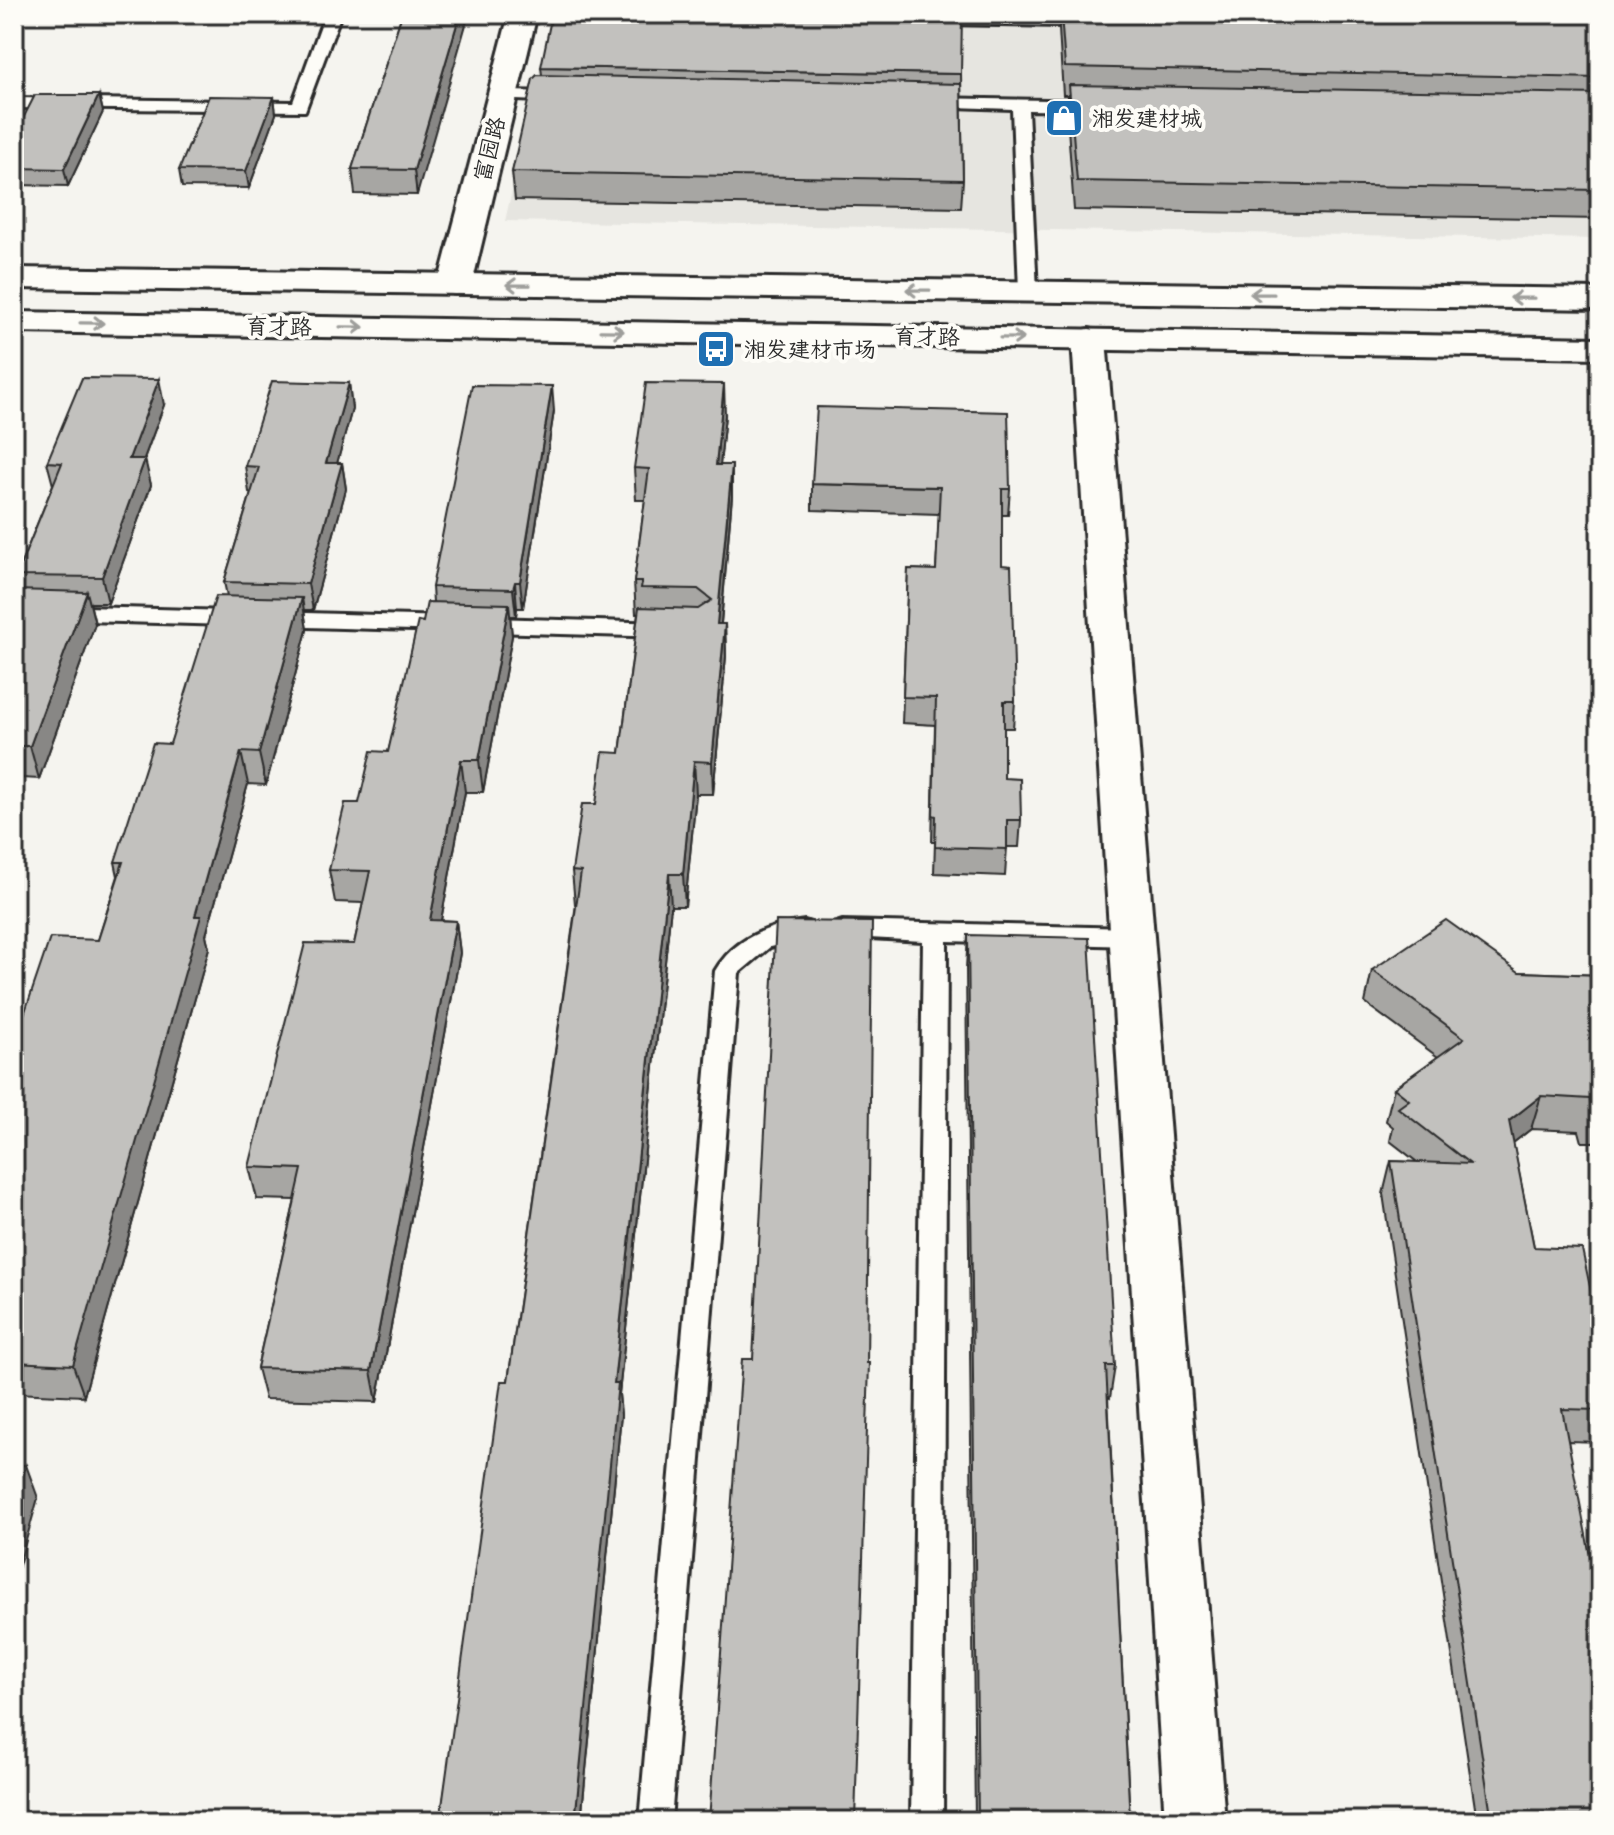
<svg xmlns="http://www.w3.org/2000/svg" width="1614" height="1835" viewBox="0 0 1614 1835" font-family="Sriracha,'LXGW WenKai TC',sans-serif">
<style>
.built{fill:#e6e5e0}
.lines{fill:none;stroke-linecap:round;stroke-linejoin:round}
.service-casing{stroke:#2b2b2b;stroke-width:6}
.minor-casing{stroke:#2b2b2b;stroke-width:6}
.secondary-casing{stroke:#2b2b2b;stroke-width:6}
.service{fill:#fdfcf7;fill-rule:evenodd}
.minor{fill:#fdfcf7;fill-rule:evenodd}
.secondary{fill:#fdfcf7;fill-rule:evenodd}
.wall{fill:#a7a6a3;stroke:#2b2b2b;stroke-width:2}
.shaded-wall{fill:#888785;stroke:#2b2b2b;stroke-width:2}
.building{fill:#c2c1be;stroke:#2b2b2b;stroke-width:2}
.oneway{stroke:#9e9e9b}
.labels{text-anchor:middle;stroke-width:8;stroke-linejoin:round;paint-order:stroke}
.far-poi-label{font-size:22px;fill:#2b2b2b;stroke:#fdfcf7;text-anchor:start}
.far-street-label{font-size:22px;fill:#2b2b2b;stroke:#fdfcf7}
</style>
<rect width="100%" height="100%" fill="#f5f4ef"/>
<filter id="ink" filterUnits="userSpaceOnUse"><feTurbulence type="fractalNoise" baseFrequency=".0125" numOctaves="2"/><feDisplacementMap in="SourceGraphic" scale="16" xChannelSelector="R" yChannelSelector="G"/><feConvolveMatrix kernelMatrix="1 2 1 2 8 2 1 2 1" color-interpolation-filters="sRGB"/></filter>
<g filter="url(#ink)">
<path class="built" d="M552 14 1600 15V239L505 221Z"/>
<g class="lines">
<g class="service-casing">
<g id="service">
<path d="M325 14H341L305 111 14 108V98L293 102Z"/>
<path d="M502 91 562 92 570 97 562 102 496 99 494 96Z"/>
<path d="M931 98 1098 101 1106 106 1098 111 1028 110 1037 291 1034 295H1022L1019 291 1012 109 925 106 923 103Z"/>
<path d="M14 605 667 623 678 630 667 637 14 619Z"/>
<path d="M805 921 814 924 817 930 814 936 770 947 739 973 671 1821H639L715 971C734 938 769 925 805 921Z"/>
<path d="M842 921 1132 928 1141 931 1144 937 1141 943 1132 946 947 941 943 1821H911L923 941 833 936 830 930 833 924Z"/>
</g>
</g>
<g class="minor-casing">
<g id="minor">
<path d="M509 14H537L472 284 467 291 455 294 443 291 438 284Z"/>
<path d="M870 14H1130L1132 18 1128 24 1118 27 884 23 874 20Z"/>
<path d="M1089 329 1101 332 1106 339 1225 1821H1165L1072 339 1077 332Z"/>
</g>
</g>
<g class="secondary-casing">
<g id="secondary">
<path d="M14 268 1600 289V309L14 288Z"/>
<path d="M14 312 1600 338V358L14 332Z"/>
</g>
</g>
<use href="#service" class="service"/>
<use href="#minor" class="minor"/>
<use href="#secondary" class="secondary"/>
</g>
<g class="wall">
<path d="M402 14 417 195 355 194 352 169Z"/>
<path d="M1060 14H1600V219L1074 210 1067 114 1068 95H1063L1059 29Z"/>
<path d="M541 67 961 74 963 180 961 208 515 200 512 172 542 75Z"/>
<path d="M99 95 103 112 68 186 14 185V136Z"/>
<path d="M274 97 276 114 249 188 182 187 179 170Z"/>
<path d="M349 383 352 409 337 463H342L346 489 313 610H304L307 630 266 785 248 784 206 935 209 948 84 1396 14 1393V1044L98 940 118 876 115 862 170 744 227 596 224 582 251 493 249 492 245 466Z"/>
<path d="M164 405 144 459 151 485 108 603H90L95 624 39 779 22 778 14 799V590L20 591 16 576 53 485 47 462Z"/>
<path d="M554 411 523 608H517L516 616H510L512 636 483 792H465L441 920 456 921 460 953 377 1402 265 1399 257 1368 295 1200 257 1199 249 1167 354 944 363 903 335 902 329 870 359 803 388 752 423 622 433 602 432 587Z"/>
<path d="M725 415 720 465H732V496L721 624H725L726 656 713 794H696L685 906H671L619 1394 621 1415 581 1821H440L508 1381 576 904H575L572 871 596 804 620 753 638 614H636L634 582 645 500H636L634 468Z"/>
<path d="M812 484 1010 489 1008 515H1002V565L1015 701 1013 728H1004V778L1021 820 1019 847H1007L1005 876 934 873 935 842H932L935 725 902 723 908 569 936 570 939 514 812 510Z"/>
<path d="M968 935 1115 1366 1110 1398 1108 1397 1130 1821H975L966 968Z"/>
<path d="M1372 970 1519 972 1600 975V1142H1582L1579 1131 1531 1129 1513 1143 1534 1247 1600 1334V1442L1568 1441 1600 1821H1477L1383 1194 1391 1161 1417 1162 1390 1141 1393 1127 1386 1121 1394 1088 1438 1057 1365 1003Z"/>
</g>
<g class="shaded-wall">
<path d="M460 14H469L417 195 414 170Z"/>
<path d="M99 95 103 112 68 186 64 169Z"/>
<path d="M274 97 276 114 249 188 246 171Z"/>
<path d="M159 379 164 405 134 485 129 459Z"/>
<path d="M349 383 352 409 330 489 326 463Z"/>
<path d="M724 384 725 415 717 496 716 465Z"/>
<path d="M552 386 554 411 523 608 520 582Z"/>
<path d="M145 459 151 485 108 603 102 577Z"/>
<path d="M342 463 346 489 313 610 308 584Z"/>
<path d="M732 465V496L718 656 717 624Z"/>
<path d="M515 582 517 608 516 616 513 589Z"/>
<path d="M87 592 95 624 39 779 30 746Z"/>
<path d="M302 598 307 630 266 785 259 753Z"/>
<path d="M509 604 512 636 483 792 479 760Z"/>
<path d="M725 624 726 656 713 794 712 762Z"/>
<path d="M14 751 22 778 14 799Z"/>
<path d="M241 752 248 784 206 935 209 948 84 1396 73 1365 195 916Z"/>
<path d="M461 760 465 792 435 952 430 920Z"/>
<path d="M694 761 696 794 685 906 683 874Z"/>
<path d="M669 874 671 906 619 1394 621 1415 581 1821H575L614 1383Z"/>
<path d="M456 921 460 953 377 1402 371 1371Z"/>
<path d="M1541 1096 1531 1129 1500 1153 1509 1121Z"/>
<path d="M26 1465 38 1498 14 1583V1506Z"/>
</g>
<g class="building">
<path d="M402 14H460L414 170 352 169Z"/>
<path d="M552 14H962L961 74 541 67Z"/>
<path d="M1061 14H1600V78L1065 67Z"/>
<path d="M537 75 961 84 963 180 512 172 533 79Z"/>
<path d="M1069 85 1600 94V190L1077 181Z"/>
<path d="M35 95H99L64 169 14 168V136Z"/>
<path d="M209 96 274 97 246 171 179 170Z"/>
<path d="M82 378 159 379 129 459H145L102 577 16 576 62 463 47 462Z"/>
<path d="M272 381 349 383 326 463H342L308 584 224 582 259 467 245 466Z"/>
<path d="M646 383 724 384 716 465H732L717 624H725L712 762 694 761 683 874H669L614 1383H618L575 1821H440L501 1381H508L581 872 572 871 582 804H596L603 752 620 753 639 607 698 609 712 600 698 589 641 588 642 582H634L649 469 634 468Z"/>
<path d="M472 385 552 386 520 582H515L513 589 432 587Z"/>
<path d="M817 407 1008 412 1010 489H1002V565L1011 566 1015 701H1004V778L1020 779 1021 820H1007V849L935 847 936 816 933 815 936 698 903 697 908 569 936 570 940 487 812 484Z"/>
<path d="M14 590 87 592 30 746H14Z"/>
<path d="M216 596 302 598 259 753 241 752 195 916H201L73 1365 14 1362V1044L50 938 98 940 123 862H115L153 743 170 744Z"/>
<path d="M427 602 509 604 479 760H461L430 920 456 921 371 1371 257 1368 302 1169 249 1167 305 943 354 944 370 871 329 870 345 803H359L371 751 388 752 418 621 423 622Z"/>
<path d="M1446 920 1519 972 1600 975V1109H1592L1590 1099 1541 1096 1509 1121 1534 1247 1582 1249 1600 1334V1410L1562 1409 1594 1577H1600V1821H1492L1391 1161 1470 1164 1398 1108 1409 1100 1394 1088 1464 1038 1372 970Z"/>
<path d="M776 921 872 922 867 1363H869L855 1821H709L742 1359H753Z"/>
<path d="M968 935 1089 938 1115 1366H1106L1130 1821H978Z"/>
<path d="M14 1465H26L14 1506Z"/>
</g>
<defs><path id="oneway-shaft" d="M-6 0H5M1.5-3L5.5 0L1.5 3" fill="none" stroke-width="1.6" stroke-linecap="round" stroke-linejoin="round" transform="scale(2)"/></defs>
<g class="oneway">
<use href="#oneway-shaft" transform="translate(518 285) rotate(-179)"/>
<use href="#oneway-shaft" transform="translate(918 290) rotate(-179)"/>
<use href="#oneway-shaft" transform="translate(1262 294) rotate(-179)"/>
<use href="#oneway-shaft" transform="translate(1522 298) rotate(-179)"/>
<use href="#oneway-shaft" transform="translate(92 323) rotate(1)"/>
<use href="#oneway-shaft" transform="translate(352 327) rotate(1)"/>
<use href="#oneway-shaft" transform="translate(612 331) rotate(1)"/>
<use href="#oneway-shaft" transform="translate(1012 338) rotate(1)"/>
</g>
</g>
<defs>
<g id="shop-square" transform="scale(2)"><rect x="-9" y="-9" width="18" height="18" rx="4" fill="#1f6fb2" stroke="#fdfcf7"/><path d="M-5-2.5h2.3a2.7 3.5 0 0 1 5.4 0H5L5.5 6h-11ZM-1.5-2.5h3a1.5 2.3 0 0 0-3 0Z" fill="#fff"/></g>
<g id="bus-square" transform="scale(2)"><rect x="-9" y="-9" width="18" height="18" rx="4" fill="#1f6fb2" stroke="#fdfcf7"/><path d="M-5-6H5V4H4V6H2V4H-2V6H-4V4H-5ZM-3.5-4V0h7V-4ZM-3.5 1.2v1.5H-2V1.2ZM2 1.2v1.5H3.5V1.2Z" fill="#fff"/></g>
</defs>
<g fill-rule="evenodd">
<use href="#shop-square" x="1064" y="118"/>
<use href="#bus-square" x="716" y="349"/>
</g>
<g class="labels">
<g class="far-poi-label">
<text x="1092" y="126">湘发建材城</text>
<text x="744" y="357">湘发建材市场</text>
</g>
<g class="far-street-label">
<text transform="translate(489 149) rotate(-76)" y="8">富园路</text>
<text transform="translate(279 326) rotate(1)" y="8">育才路</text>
<text transform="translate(927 336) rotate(1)" y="8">育才路</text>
</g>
</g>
<rect width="1614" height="1835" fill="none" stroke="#fdfcf7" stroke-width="48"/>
<rect x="24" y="24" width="1566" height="1787" fill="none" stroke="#2b2b2b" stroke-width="3" filter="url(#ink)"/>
</svg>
